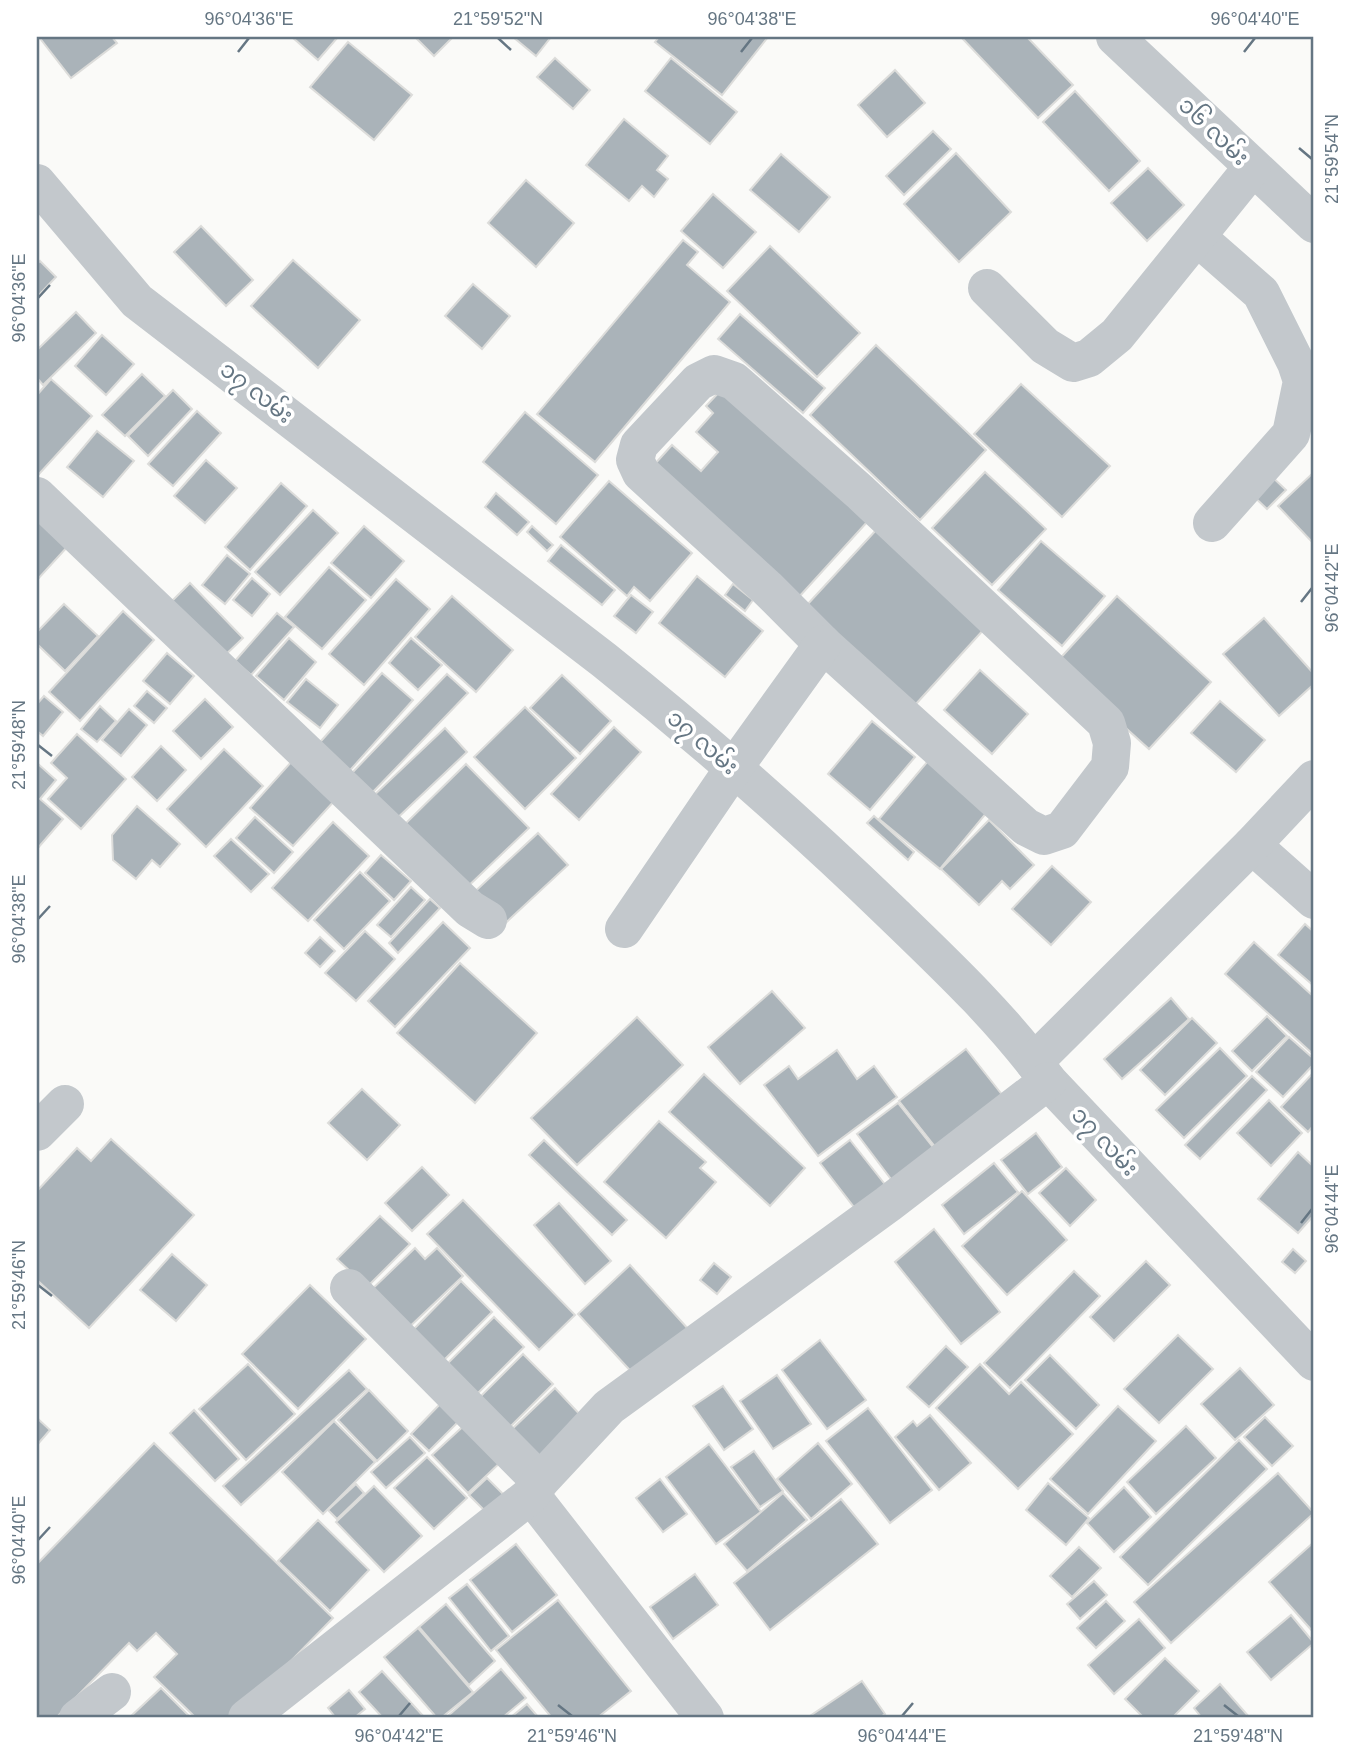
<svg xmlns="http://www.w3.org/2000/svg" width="1351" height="1755" viewBox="0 0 1351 1755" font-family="Helvetica,'Noto Sans Myanmar',sans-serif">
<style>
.building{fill:#aab3b9;stroke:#dcdcda;stroke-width:2}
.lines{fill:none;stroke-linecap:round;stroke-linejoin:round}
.minor{stroke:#c3c8cc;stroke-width:38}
.ticks{fill:none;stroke:#657683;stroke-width:2.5}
.labels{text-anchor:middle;stroke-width:7;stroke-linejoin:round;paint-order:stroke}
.street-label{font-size:23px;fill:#657683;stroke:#fff}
.neatline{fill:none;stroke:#657683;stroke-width:2.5}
.ticks-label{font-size:18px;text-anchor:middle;fill:#657683}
</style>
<rect width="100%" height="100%" fill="#fafaf8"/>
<g class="building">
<path d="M39 37H112L117 43 71 78Z"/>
<path d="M292 37H338L318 60Z"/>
<path d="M415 37H453L434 56Z"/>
<path d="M513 37H551L536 56Z"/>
<path d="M659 37H768L722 95 655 42Z"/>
<path d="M961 37H1027L1073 85 1038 118Z"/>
<path d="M348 42 412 95 374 140 310 87Z"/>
<path d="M555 58 590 90 573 109 537 77Z"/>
<path d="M671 58 737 112 710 144 645 91Z"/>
<path d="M895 70 925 103 887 137 858 105Z"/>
<path d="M1075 91 1140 161 1109 191 1043 122Z"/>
<path d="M624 119 668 156 657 170 668 179 654 197 642 186 629 201 586 165Z"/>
<path d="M933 131 951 149 904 195 886 176Z"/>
<path d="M956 153 1011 212 959 262 904 204Z"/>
<path d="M781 154 830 197 799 232 750 190Z"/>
<path d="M1148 168 1184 205 1147 241 1111 203Z"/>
<path d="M526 180 574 223 536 267 488 223Z"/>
<path d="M713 194 756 232 723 268 681 231Z"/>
<path d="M201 226 253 280 226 306 174 252Z"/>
<path d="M683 240 698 252 687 265 730 302 595 462 537 414Z"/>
<path d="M770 246 860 333 817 377 727 291Z"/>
<path d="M293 260 360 320 318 368 251 306Z"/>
<path d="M40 261 56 277 37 297V264Z"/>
<path d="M473 284 510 316 482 349 445 316Z"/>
<path d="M76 312 96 333 43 385 37 378V350Z"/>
<path d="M740 314 825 388 803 413 718 339Z"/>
<path d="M102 335 134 364 106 395 75 366Z"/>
<path d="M876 345 986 450 920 520 810 415Z"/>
<path d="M142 374 165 396 125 436 102 415Z"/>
<path d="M51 379 92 416 39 474 37 473V395Z"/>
<path d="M1021 384 1110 466 1062 517 974 434Z"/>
<path d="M723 388 868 521 798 598 653 466 672 445 701 471 718 452 696 432 713 413 706 406Z"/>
<path d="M173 390 192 409 148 456 128 436Z"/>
<path d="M197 411 221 433 173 486 148 464Z"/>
<path d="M525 412 598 475 556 524 483 462Z"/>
<path d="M97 431 134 461 103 497 67 467Z"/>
<path d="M206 460 237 488 205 523 174 496Z"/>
<path d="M985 472 1046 529 992 585 932 528Z"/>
<path d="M1267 472 1286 490 1267 509 1249 492Z"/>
<path d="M1314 472V544L1278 506Z"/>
<path d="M609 481 692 553 650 601 634 587 627 596 560 537Z"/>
<path d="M281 483 307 506 250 570 225 547Z"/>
<path d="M496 493 529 522 517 535 485 507Z"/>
<path d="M313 510 338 533 280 595 255 572Z"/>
<path d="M37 515 69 545 37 580Z"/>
<path d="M364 526 404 561 371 598 331 563Z"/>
<path d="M532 526 553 545 547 551 527 532Z"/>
<path d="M878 528 986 627 915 705 806 606Z"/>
<path d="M1041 541 1105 596 1062 646 998 590Z"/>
<path d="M561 545 615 590 602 605 548 561Z"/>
<path d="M227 555 250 574 225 604 202 585Z"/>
<path d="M329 567 366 600 322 649 285 617Z"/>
<path d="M697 576 763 631 725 677 659 623Z"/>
<path d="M252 578 270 594 252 616 233 600Z"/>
<path d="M396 579 430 609 364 685 329 654Z"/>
<path d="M190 583 243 638 218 662 165 608Z"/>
<path d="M733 584 753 600 745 611 725 595Z"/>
<path d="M631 595 653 612 636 633 614 616Z"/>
<path d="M452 596 513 650 476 692 415 637Z"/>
<path d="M1117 596 1211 682 1149 749 1055 664Z"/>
<path d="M64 604 98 636 65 671 37 644V632Z"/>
<path d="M123 611 154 640 80 721 49 692Z"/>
<path d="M277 613 294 627 251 675 235 661Z"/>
<path d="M1264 618 1314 674V684L1279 716 1223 654Z"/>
<path d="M289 638 316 662 284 700 256 676Z"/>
<path d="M411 638 442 665 418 690 389 663Z"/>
<path d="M167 653 194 676 170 704 143 681Z"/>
<path d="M980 670 1028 714 992 754 944 710Z"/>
<path d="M382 673 413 700 344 777 313 750Z"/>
<path d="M447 674 468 693 371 794 351 774Z"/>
<path d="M562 675 611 721 580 754 530 708Z"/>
<path d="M306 679 338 705 320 728 287 702Z"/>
<path d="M147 691 167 708 154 723 134 706Z"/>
<path d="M44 696 63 712 43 736 37 731V704Z"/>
<path d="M205 699 233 727 201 759 173 731Z"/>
<path d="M1220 701 1265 740 1236 772 1191 733Z"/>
<path d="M100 706 116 721 97 742 81 729Z"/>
<path d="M525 707 576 758 525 809 474 757Z"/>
<path d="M129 709 147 725 121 756 102 740Z"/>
<path d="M872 721 915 757 870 810 828 774Z"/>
<path d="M614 727 641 752 579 820 551 794Z"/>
<path d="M445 728 467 752 391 824 369 800Z"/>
<path d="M77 734 126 779 81 829 48 799 67 778 51 763Z"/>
<path d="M161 746 186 770 157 801 132 777Z"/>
<path d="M224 749 263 786 206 847 167 809Z"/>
<path d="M293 760 336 799 293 846 250 808Z"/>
<path d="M928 761 988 811 940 869 879 819Z"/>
<path d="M37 763 56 780 40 799 63 819 37 849Z"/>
<path d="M466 764 529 828 460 894 399 830Z"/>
<path d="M137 806 180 844 160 867 152 860 136 879 113 860 112 835Z"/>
<path d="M874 816 914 852 908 860 867 823Z"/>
<path d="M255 817 293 852 274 873 236 838Z"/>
<path d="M989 820 1034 865 1010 889 1002 881 979 905 941 869Z"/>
<path d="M333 822 369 856 308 921 272 888Z"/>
<path d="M538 833 568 865 499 929 469 897Z"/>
<path d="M231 839 269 874 251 892 214 856Z"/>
<path d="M381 855 411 881 394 900 365 873Z"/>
<path d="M1052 866 1091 902 1051 945 1012 909Z"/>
<path d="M360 872 390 901 344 949 314 920Z"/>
<path d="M411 887 425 900 391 937 377 925Z"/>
<path d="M430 899 440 908 398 953 389 943Z"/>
<path d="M443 922 470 948 395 1027 368 1001Z"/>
<path d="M1305 924 1314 932V986L1278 955Z"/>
<path d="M365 931 395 959 356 1001 325 973Z"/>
<path d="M320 937 335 951 320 967 305 953Z"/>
<path d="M1254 942 1314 997V1055L1225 974Z"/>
<path d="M460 963 537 1033 475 1103 397 1033Z"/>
<path d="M772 991 805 1028 740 1084 708 1047Z"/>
<path d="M1171 998 1189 1019 1122 1079 1104 1059Z"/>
<path d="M1267 1016 1287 1036 1252 1071 1232 1051Z"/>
<path d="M637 1017 683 1065 577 1165 531 1118Z"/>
<path d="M1192 1018 1217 1043 1165 1095 1140 1070Z"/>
<path d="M1289 1037 1314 1059V1064L1283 1097 1256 1072Z"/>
<path d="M1220 1048 1247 1076 1184 1138 1156 1110Z"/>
<path d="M966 1049 1007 1101 940 1153 899 1101Z"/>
<path d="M837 1050 857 1079 874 1066 897 1097 818 1156 764 1085 789 1066 798 1079Z"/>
<path d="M1314 1072V1125L1308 1132 1281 1107Z"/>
<path d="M704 1074 805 1168 770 1206 669 1112Z"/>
<path d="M1252 1076 1267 1090 1200 1159 1185 1145Z"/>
<path d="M362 1089 400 1125 367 1160 328 1123Z"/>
<path d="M1269 1100 1302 1133 1271 1166 1237 1133Z"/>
<path d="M898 1103 936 1151 894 1183 857 1134Z"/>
<path d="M659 1121 706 1162 700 1168 716 1182 666 1238 604 1182Z"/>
<path d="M1036 1133 1062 1167 1028 1194 1001 1160Z"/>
<path d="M111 1139 194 1215 89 1328 37 1280V1191L77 1148 91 1161Z"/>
<path d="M544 1140 627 1220 612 1235 529 1155Z"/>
<path d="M850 1140 887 1187 857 1211 820 1163Z"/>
<path d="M1298 1152 1314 1167V1215L1298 1233 1258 1199Z"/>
<path d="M994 1163 1018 1192 964 1234 942 1205Z"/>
<path d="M422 1167 449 1195 412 1231 385 1203Z"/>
<path d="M1066 1168 1096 1200 1070 1226 1039 1193Z"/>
<path d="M1022 1191 1067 1240 1007 1295 962 1246Z"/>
<path d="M463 1200 575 1315 539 1350 427 1234Z"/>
<path d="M559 1203 611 1261 585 1284 534 1225Z"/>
<path d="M380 1216 410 1244 367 1287 337 1259Z"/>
<path d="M934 1229 1000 1312 961 1344 895 1262Z"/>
<path d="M415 1248 425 1259 437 1248 463 1276 403 1333 367 1294Z"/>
<path d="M1293 1249 1306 1261 1295 1273 1282 1262Z"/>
<path d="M172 1254 207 1285 176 1321 140 1290Z"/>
<path d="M1146 1261 1170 1285 1114 1341 1090 1317Z"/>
<path d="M714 1263 731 1277 717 1294 700 1280Z"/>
<path d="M630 1265 690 1331 638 1379 578 1314Z"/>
<path d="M1074 1271 1100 1296 1010 1388 984 1363Z"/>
<path d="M461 1281 492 1312 438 1366 407 1336Z"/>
<path d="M310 1285 366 1339 298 1409 242 1354Z"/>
<path d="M494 1317 524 1347 475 1396 445 1366Z"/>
<path d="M1178 1335 1213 1369 1159 1423 1124 1389Z"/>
<path d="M820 1340 866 1400 827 1429 782 1370Z"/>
<path d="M946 1346 968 1367 929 1407 907 1387Z"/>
<path d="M523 1354 553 1384 508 1429 478 1399Z"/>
<path d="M1050 1355 1099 1405 1076 1429 1025 1380Z"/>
<path d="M248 1364 295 1414 246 1460 199 1409Z"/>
<path d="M980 1364 1009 1394 1021 1382 1073 1434 1018 1489 936 1408Z"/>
<path d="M1240 1368 1274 1405 1235 1440 1201 1404Z"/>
<path d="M349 1370 367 1389 241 1505 223 1486Z"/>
<path d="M777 1375 811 1424 773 1449 740 1401Z"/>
<path d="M723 1386 753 1429 724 1450 693 1406Z"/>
<path d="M555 1388 585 1420 538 1465 508 1433Z"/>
<path d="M369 1390 408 1431 377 1461 338 1420Z"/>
<path d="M445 1399 463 1417 429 1451 411 1434Z"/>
<path d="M1118 1406 1156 1441 1088 1514 1050 1479Z"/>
<path d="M868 1408 932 1490 890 1523 826 1441Z"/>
<path d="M194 1410 239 1459 215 1481 170 1433Z"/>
<path d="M930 1415 971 1463 939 1490 895 1437 913 1421 917 1426Z"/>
<path d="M1265 1417 1293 1446 1272 1466 1244 1437Z"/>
<path d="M37 1418 50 1430 37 1445Z"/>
<path d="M334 1421 375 1462 323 1514 282 1472Z"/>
<path d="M469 1421 505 1458 468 1493 432 1455Z"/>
<path d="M1186 1426 1216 1458 1156 1514 1127 1482Z"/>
<path d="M410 1437 425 1453 386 1488 371 1472Z"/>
<path d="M1239 1440 1267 1469 1148 1585 1120 1557Z"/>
<path d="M154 1443 333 1618 235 1718H196L154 1677 177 1654 156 1633 137 1651 129 1643 56 1718H37V1564Z"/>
<path d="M818 1443 852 1484 811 1519 777 1479Z"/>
<path d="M709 1444 761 1512 716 1544 666 1477Z"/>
<path d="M754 1451 783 1491 760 1507 731 1467Z"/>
<path d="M427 1457 467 1498 434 1529 394 1488Z"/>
<path d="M1278 1473 1314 1513 1171 1643 1134 1602Z"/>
<path d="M487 1478 508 1499 491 1517 469 1495Z"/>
<path d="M660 1479 687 1514 663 1532 636 1498Z"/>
<path d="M1048 1483 1089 1518 1066 1545 1026 1510Z"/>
<path d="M356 1484 364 1493 337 1519 328 1510Z"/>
<path d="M374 1486 422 1536 384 1572 336 1522Z"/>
<path d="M1124 1487 1151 1517 1114 1552 1087 1523Z"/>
<path d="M783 1493 807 1520 747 1571 724 1544Z"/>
<path d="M841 1499 878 1544 770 1630 734 1583Z"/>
<path d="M318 1520 369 1570 330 1611 278 1561Z"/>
<path d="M1314 1542V1633L1269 1582Z"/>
<path d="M516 1544 557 1595 512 1632 470 1580Z"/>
<path d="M1079 1547 1101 1568 1072 1597 1050 1576Z"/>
<path d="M695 1574 718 1605 673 1639 650 1607Z"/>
<path d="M1094 1581 1107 1595 1080 1619 1067 1604Z"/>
<path d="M467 1584 509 1636 491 1651 449 1598Z"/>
<path d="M558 1600 631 1691 597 1718H552L496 1650Z"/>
<path d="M1106 1601 1125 1621 1096 1648 1077 1628Z"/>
<path d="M446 1604 495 1661 469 1685 419 1627Z"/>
<path d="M1291 1615 1314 1643 1271 1680 1247 1652Z"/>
<path d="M1139 1619 1165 1648 1114 1694 1088 1665Z"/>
<path d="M418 1628 473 1692 441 1718H437L384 1657Z"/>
<path d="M1165 1658 1199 1691 1172 1718H1144L1125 1699Z"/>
<path d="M501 1669 526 1698 502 1718H452L449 1715Z"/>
<path d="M382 1671 425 1718H383L359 1692Z"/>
<path d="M862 1681 885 1714 879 1718H807Z"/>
<path d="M1220 1684 1250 1718H1202L1194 1708Z"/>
<path d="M161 1688 191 1718H129Z"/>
<path d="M349 1690 365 1709 354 1718H336L328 1708Z"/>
<path d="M527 1704 539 1718H510Z"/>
</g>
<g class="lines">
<g class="minor">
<path d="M1115 37 1314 224"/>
<path d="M37 183 137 301 604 660C704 740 800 824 892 913 947 966 1003 1019 1048 1081L1314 1362"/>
<path d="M1197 237 1261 293 1296 363 1302 381 1291 434 1212 523"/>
<path d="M987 288 1045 346 1073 363 1089 358 1117 335 1252 168"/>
<path d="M714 374 734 381 860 492 1106 723 1112 743 1110 767 1062 830 1044 836 1026 827 823 644 767 588 641 473 635 460 639 445 698 382Z"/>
<path d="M37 496 470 909 488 920"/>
<path d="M1252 845 1314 900"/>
<path d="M624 929 733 769 823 644"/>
<path d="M1034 1062 1252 845 1314 779"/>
<path d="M37 1132 65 1104"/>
<path d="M349 1288 540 1481"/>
<path d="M531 1495 705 1718"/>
<path d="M78 1718 112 1692"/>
<path d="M247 1718 531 1495 540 1481 609 1407 888 1204 1048 1081"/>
</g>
</g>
<path class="ticks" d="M498 38 511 50M238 52 249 38M741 52 752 38M1244 52 1255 38M1299 148 1312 159M38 298 50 285M1301 602 1312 588M38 745 52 756M38 919 50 906M1301 1223 1312 1209M38 1285 52 1296M38 1540 50 1527M558 1705 572 1716M1224 1705 1238 1716M399 1716 410 1703M902 1716 913 1703"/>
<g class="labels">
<g class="street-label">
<text transform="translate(1214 131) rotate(44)" y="8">၁၆ လမ်း</text>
<text transform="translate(257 392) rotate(38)" y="8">၁၇ လမ်း</text>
<text transform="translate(703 742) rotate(41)" y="8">၁၇ လမ်း</text>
<text transform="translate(1105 1141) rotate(47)" y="8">၁၇ လမ်း</text>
</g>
</g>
<rect width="1351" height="1755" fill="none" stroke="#ffffff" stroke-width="77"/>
<rect x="38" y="38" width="1274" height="1678" class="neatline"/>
<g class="ticks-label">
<text x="249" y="25">96°04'36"E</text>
<text x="498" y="25">21°59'52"N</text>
<text x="752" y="25">96°04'38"E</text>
<text x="1255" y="25">96°04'40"E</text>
<text transform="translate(1332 159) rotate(-90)" y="6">21°59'54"N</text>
<text transform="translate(19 298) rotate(-90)" y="6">96°04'36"E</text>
<text transform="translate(1332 588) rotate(-90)" y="6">96°04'42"E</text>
<text transform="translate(19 745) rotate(-90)" y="6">21°59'48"N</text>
<text transform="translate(19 919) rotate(-90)" y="6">96°04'38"E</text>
<text transform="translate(1332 1209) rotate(-90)" y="6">96°04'44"E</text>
<text transform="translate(19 1285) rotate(-90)" y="6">21°59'46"N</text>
<text transform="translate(19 1540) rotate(-90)" y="6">96°04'40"E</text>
<text x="399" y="1742">96°04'42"E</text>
<text x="572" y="1742">21°59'46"N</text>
<text x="902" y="1742">96°04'44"E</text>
<text x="1238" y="1742">21°59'48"N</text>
</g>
</svg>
